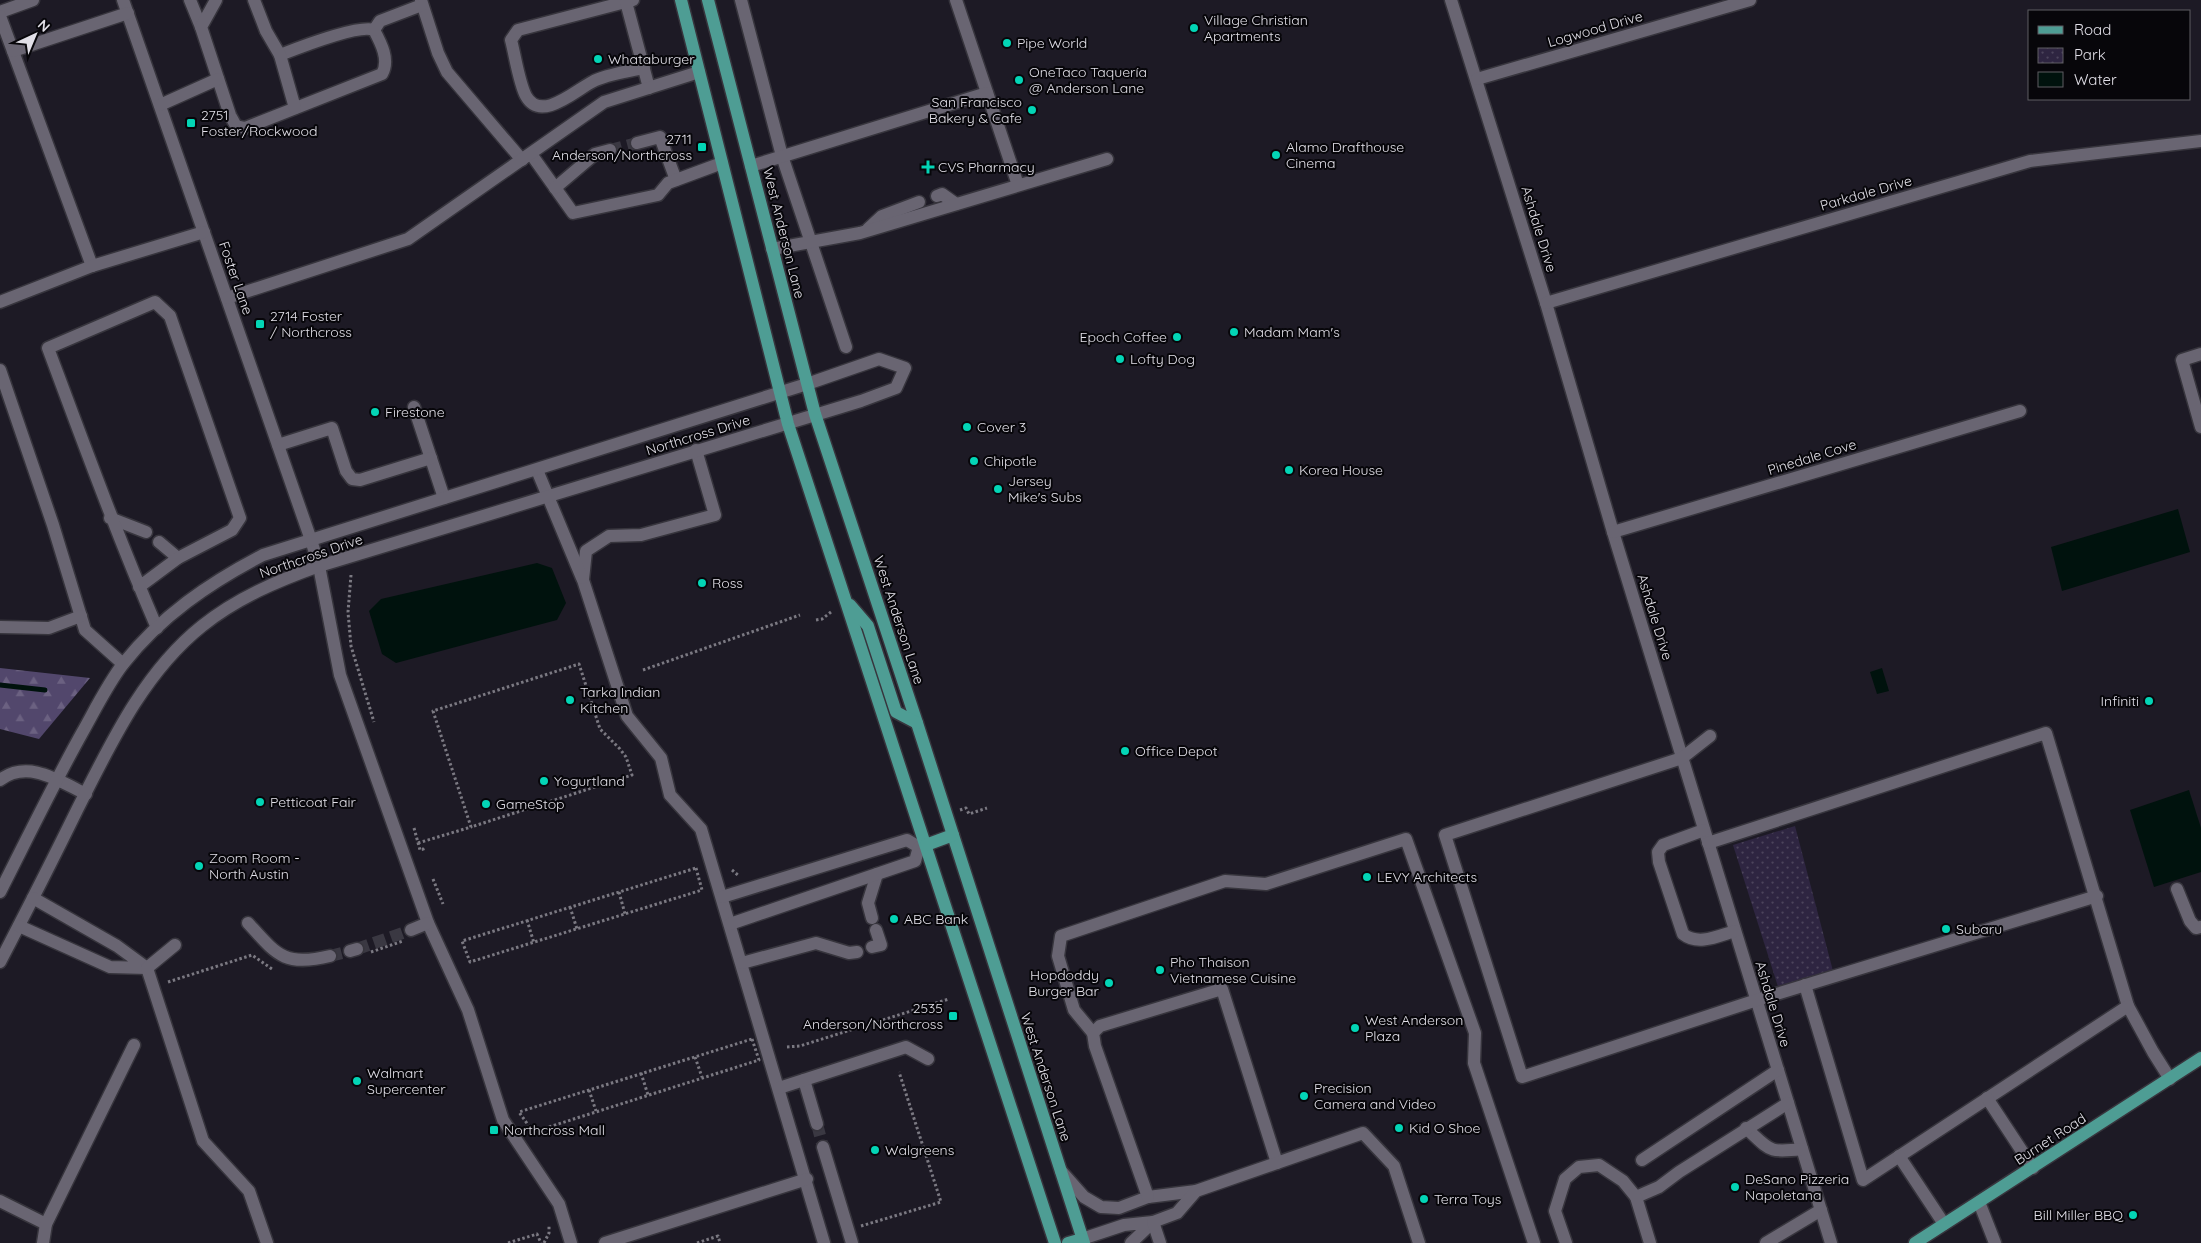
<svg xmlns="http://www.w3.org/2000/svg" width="2201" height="1243" viewBox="0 0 2201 1243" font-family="Quicksand,sans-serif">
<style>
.forest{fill:url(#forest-firs)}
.park{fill:url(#park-dots)}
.water{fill:#00120d}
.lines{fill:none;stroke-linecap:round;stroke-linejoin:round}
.stream{stroke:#00120d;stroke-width:5}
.minor-tunnel{stroke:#3a3842;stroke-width:12;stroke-dasharray:12 6;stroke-linecap:butt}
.minor-casing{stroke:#37353d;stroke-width:15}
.major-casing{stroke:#37353d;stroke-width:15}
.path{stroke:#7b7982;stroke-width:3;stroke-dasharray:2.5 2.5;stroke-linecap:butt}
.minor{stroke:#696572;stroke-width:12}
.major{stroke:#4e9d94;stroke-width:12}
.poi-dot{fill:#03d5b6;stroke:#07060a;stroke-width:2}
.labels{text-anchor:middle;stroke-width:4;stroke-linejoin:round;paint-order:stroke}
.poi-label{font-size:14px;fill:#e1dfe7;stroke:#07060a;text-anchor:start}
.street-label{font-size:14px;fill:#e1dfe7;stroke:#07060a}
</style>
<defs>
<pattern id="forest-firs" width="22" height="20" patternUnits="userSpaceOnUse" patternTransform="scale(1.25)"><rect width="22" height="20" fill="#52476c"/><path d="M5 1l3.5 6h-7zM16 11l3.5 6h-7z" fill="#6b6181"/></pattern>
<pattern id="park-dots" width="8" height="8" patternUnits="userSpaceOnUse" patternTransform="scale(1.25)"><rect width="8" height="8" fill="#2e2541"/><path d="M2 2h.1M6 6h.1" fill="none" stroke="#4c445c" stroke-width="1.8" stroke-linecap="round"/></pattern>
</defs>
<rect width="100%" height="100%" fill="#1d1a25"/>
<path class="forest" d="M0 668 90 678 39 739 0 729Z"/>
<path class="park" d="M1795 826 1833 971 1780 993 1733 845Z"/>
<g class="water">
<path d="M2178 509 2190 552 2062 591 2051 547Z"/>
<path d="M537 563 552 568 566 603 557 620 396 663 382 654 369 611 381 599Z"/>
<path d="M1882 668 1889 691 1877 694 1870 672Z"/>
<path d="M2189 790 2201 828V872L2154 887 2130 810Z"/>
</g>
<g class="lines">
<path class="stream" d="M0 685 45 690"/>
<g class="minor-tunnel">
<path d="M610 150 637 143"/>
<path d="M357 949 411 930"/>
<path d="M330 956 350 951"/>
<path d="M817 1124 823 1147"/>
</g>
<g class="minor-casing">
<g id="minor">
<path d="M123 0 311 540 319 566 340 675 428 923 468 1010 503 1120 559 1204 571 1243"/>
<path d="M190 0 201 27"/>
<path d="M216 0 201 27 230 115 236 126 245 128 382 74C390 60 381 43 374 30 359 24 298 48 280 55"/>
<path d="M254 0 266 31 280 55 295 108"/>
<path d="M421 0 438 53 447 72 522 160"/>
<path d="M633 0 518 30 511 40C515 55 519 83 526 96 541 123 576 90 592 82 607 74 627 72 644 68"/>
<path d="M741 0 782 156 846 347"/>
<path d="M956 0 1018 185"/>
<path d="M1451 0 1546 303 1613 532 1831 1243"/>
<path d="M626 2 649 88"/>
<path d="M0 12 33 0"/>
<path d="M0 16 92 266"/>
<path d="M374 30 380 21 422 5"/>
<path d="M13 51 128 13"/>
<path d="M1477 79 1750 0"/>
<path d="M160 105 218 79"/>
<path d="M637 143 660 137 676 180"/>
<path d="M531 154 573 213 658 195 668 183 722 163"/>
<path d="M751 166 987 93"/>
<path d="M555 188 595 154 610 150"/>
<path d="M937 196 942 194 956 204"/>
<path d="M868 229 882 216 919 202"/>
<path d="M772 249 860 233 1107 159"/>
<path d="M227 298 408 239 604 102 699 72"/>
<path d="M0 302 92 266 204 232"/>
<path d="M1546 303 2030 161 2201 141"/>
<path d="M2201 354 2182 360 2201 427"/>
<path d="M0 370 53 525 85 630 123 664"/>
<path d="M414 407 444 498"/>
<path d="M278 445 332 428 346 471 352 479 360 480 431 458"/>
<path d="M696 450 715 515 641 535 609 536 586 551 583 580 627 716 661 758 670 795 701 829 824 1243"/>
<path d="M537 470 582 578"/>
<path d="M110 518 146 532"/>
<path d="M1613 532 2020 411"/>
<path d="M159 542 178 558"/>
<path d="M139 587 178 558 232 530 240 518 170 316 155 302 48 348C83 442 117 535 157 628"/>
<path d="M0 627 49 628 81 616"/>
<path d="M1710 736 1682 758 1445 835 1522 1077 1757 1000 2097 896"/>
<path d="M0 780C28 759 59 781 86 794"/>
<path d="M1704 830 1663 845 1658 852 1659 862 1683 934C1698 946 1718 936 1735 931"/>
<path d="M1708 843 2046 733 2128 1006 2153 1052 2170 1079"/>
<path d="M2177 889 2190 921 2196 928 2201 927"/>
<path d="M0 892C27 839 53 785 82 733 95 710 107 685 123 664 161 616 209 583 263 555L807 384 879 359 905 368 896 388 861 401 319 566C277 581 237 598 202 626 143 673 110 745 77 810 52 861 26 912 0 962"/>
<path d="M722 897 907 840 919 847"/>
<path d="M872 918 868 903 877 874"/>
<path d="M248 923C277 955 284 967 330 956"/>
<path d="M730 924 915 861 919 847"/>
<path d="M19 926 110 967 147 968 117 946 33 898"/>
<path d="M411 930 428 923"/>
<path d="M175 945 147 968 203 1141 249 1191 267 1243"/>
<path d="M872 947 881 945 876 930"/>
<path d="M350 951 357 949"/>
<path d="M742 963 816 943 849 953 857 952"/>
<path d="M1805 985 1863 1180 2128 1006"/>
<path d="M1093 1033 1074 1010 1058 956 1061 936 1225 881 1266 884 1406 839 1475 1033 1474 1063 1534 1243"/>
<path d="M804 1080 817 1124"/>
<path d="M779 1088 906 1047 928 1059"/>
<path d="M1987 1098 2033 1168"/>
<path d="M1746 1128C1771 1151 1768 1153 1802 1149"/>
<path d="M823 1147 852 1243"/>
<path d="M1899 1156 1944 1224"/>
<path d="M1642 1160 1778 1070"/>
<path d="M1061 1171 1084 1197 1101 1207 1119 1208 1148 1197 1196 1191"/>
<path d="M1148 1197 1095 1046 1093 1033 1100 1026 1222 989 1277 1163"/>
<path d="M1636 1197 1659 1187 1679 1172 1788 1103"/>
<path d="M0 1201 46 1224"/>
<path d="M1979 1202 1995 1243"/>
<path d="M1082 1239 1124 1225 1153 1222 1131 1243"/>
<path d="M43 1243 46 1224 134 1045"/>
<path d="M605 1243 807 1179"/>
<path d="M1160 1243 1153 1222 1177 1213 1196 1191 1363 1133 1394 1166 1419 1243"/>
<path d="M1566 1243 1555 1211 1565 1179 1579 1167 1599 1165 1623 1181 1636 1197 1650 1243"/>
<path d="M1766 1243 1821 1210"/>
</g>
</g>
<g class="major-casing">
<g id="major">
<path d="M681 0 788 424 1055 1243"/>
<path d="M708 0 815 414 917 723 1084 1243"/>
<path d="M850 605 868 626 896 712 917 723"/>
<path d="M926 845 953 835"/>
<path d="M1068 1243 1082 1239"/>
<path d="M1915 1243 2201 1058"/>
</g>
</g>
<g class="path">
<path d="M351 575 348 612 351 646 374 722"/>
<path d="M816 620 822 619 831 612"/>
<path d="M643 670 800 615"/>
<path d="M960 810 966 808 969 814 987 808"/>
<path d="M414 828 420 850 423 849 424 852"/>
<path d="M418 843 471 827 433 711 579 664 600 729 620 749 626 757 632 775 471 827"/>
<path d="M696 868 702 890 470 962 462 941Z"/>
<path d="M732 870 739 876"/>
<path d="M433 879 443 904"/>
<path d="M619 892 625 914"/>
<path d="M570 907 577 929"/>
<path d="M527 920 534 943"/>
<path d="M371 952 403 941"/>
<path d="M168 982 252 955 272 969"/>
<path d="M752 1039 759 1060 533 1132 519 1112Z"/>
<path d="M787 1047 800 1046 949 999"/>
<path d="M695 1057 702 1077"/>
<path d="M641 1073 648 1095"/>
<path d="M589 1090 596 1111"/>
<path d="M861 1226 941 1202 899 1072"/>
<path d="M508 1243 537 1234 541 1243"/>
<path d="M544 1243 549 1233V1225"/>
<path d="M697 1243 718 1236 720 1243"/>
</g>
<use href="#minor" class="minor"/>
<use href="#major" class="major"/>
</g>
<g class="poi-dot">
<circle cx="1194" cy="28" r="5"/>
<circle cx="1007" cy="43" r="5"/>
<circle cx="598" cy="59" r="5"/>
<circle cx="1019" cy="80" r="5"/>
<circle cx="1032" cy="110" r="5"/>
<rect x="186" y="118" width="10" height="10" rx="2.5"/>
<rect x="697" y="142" width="10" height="10" rx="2.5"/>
<circle cx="1276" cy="155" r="5"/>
<path d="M925.5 159.5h5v5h5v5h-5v5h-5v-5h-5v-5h5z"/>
<rect x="255" y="319" width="10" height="10" rx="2.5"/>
<circle cx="1234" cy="332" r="5"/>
<circle cx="1177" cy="337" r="5"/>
<circle cx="1120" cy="359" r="5"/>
<circle cx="375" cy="412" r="5"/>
<circle cx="967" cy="427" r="5"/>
<circle cx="974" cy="461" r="5"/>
<circle cx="1289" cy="470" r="5"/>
<circle cx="998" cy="489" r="5"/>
<circle cx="702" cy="583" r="5"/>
<circle cx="570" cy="700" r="5"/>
<circle cx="2149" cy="701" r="5"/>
<circle cx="1125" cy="751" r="5"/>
<circle cx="544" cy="781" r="5"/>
<circle cx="260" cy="802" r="5"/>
<circle cx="486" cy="804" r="5"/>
<circle cx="199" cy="866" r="5"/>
<circle cx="1367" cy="877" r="5"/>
<circle cx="894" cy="919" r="5"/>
<circle cx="1946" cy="929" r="5"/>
<circle cx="1160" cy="970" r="5"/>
<circle cx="1109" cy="983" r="5"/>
<rect x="948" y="1011" width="10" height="10" rx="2.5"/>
<circle cx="1355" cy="1028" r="5"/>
<circle cx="357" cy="1081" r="5"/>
<circle cx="1304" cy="1096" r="5"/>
<circle cx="1399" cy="1128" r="5"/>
<rect x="489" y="1125" width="10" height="10" rx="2.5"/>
<circle cx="875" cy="1150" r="5"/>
<circle cx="1735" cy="1187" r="5"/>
<circle cx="1424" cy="1199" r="5"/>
<circle cx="2133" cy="1215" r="5"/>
</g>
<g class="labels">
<g class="poi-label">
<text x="1204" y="25">Village Christian<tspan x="1204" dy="16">Apartments</tspan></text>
<text x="1017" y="48">Pipe World</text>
<text x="608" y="64">Whataburger</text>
<text x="1029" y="77">OneTaco Taquería<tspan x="1029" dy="16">@ Anderson Lane</tspan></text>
<text x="1022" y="107" text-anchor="end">San Francisco<tspan x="1022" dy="16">Bakery &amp; Cafe</tspan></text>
<text x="201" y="120">2751<tspan x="201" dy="16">Foster/Rockwood</tspan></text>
<text x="692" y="144" text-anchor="end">2711<tspan x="692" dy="16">Anderson/Northcross</tspan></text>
<text x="1286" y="152">Alamo Drafthouse<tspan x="1286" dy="16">Cinema</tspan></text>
<text x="938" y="172">CVS Pharmacy</text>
<text x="270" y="321">2714 Foster<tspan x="270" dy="16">/ Northcross</tspan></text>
<text x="1244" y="337">Madam Mam's</text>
<text x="1167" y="342" text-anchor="end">Epoch Coffee</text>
<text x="1130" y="364">Lofty Dog</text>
<text x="385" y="417">Firestone</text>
<text x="977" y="432">Cover 3</text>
<text x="984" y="466">Chipotle</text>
<text x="1299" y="475">Korea House</text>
<text x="1008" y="486">Jersey<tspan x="1008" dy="16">Mike's Subs</tspan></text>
<text x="712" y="588">Ross</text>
<text x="580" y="697">Tarka Indian<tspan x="580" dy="16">Kitchen</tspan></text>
<text x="2139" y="706" text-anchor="end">Infiniti</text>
<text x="1135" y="756">Office Depot</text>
<text x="554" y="786">Yogurtland</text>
<text x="270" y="807">Petticoat Fair</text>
<text x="496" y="809">GameStop</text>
<text x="209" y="863">Zoom Room -<tspan x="209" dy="16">North Austin</tspan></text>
<text x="1377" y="882">LEVY Architects</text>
<text x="904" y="924">ABC Bank</text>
<text x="1956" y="934">Subaru</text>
<text x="1170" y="967">Pho Thaison<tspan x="1170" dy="16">Vietnamese Cuisine</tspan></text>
<text x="1099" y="980" text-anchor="end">Hopdoddy<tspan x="1099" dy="16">Burger Bar</tspan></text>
<text x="943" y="1013" text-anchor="end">2535<tspan x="943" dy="16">Anderson/Northcross</tspan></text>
<text x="1365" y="1025">West Anderson<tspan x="1365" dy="16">Plaza</tspan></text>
<text x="367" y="1078">Walmart<tspan x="367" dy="16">Supercenter</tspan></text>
<text x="1314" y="1093">Precision<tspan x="1314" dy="16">Camera and Video</tspan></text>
<text x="1409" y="1133">Kid O Shoe</text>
<text x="504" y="1135">Northcross Mall</text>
<text x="885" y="1155">Walgreens</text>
<text x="1745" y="1184">DeSano Pizzeria<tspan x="1745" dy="16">Napoletana</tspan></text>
<text x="1434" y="1204">Terra Toys</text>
<text x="2123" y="1220" text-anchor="end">Bill Miller BBQ</text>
</g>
<g class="street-label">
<text transform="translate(1595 29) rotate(-16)" y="5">Logwood Drive</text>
<text transform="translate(1866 193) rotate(-16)" y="5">Parkdale Drive</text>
<text transform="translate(1539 229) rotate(73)" y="5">Ashdale Drive</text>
<text transform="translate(784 233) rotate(76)" y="5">West Anderson Lane</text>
<text transform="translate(236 278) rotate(71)" y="5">Foster Lane</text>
<text transform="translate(698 435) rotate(-17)" y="5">Northcross Drive</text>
<text transform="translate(1812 457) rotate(-17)" y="5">Pinedale Cove</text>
<text transform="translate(311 556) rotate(-19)" y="5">Northcross Drive</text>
<text transform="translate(1655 617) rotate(73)" y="5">Ashdale Drive</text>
<text transform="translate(899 620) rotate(72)" y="5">West Anderson Lane</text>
<text transform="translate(1773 1004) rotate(73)" y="5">Ashdale Drive</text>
<text transform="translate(1046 1077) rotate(72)" y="5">West Anderson Lane</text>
<text transform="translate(2050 1139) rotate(-33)" y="5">Burnet Road</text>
</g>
</g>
<rect x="2028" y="10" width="162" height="90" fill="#07060a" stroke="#5e5d62"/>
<rect x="2038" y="26" width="25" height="8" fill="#4e9d94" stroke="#5e5d62"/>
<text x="2074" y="35" font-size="15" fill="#e1dfe7">Road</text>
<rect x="2038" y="48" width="25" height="15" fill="url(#park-dots)" stroke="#5e5d62"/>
<text x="2074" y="60" font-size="15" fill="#e1dfe7">Park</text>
<rect x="2038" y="72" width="25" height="15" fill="#00120d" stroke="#5e5d62"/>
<text x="2074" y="85" font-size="15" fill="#e1dfe7">Water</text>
<g transform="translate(35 35) rotate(44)" stroke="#07060a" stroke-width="4" paint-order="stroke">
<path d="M0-4L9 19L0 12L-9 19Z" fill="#e1dfe7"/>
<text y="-8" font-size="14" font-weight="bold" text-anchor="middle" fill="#e1dfe7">N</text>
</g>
</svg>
